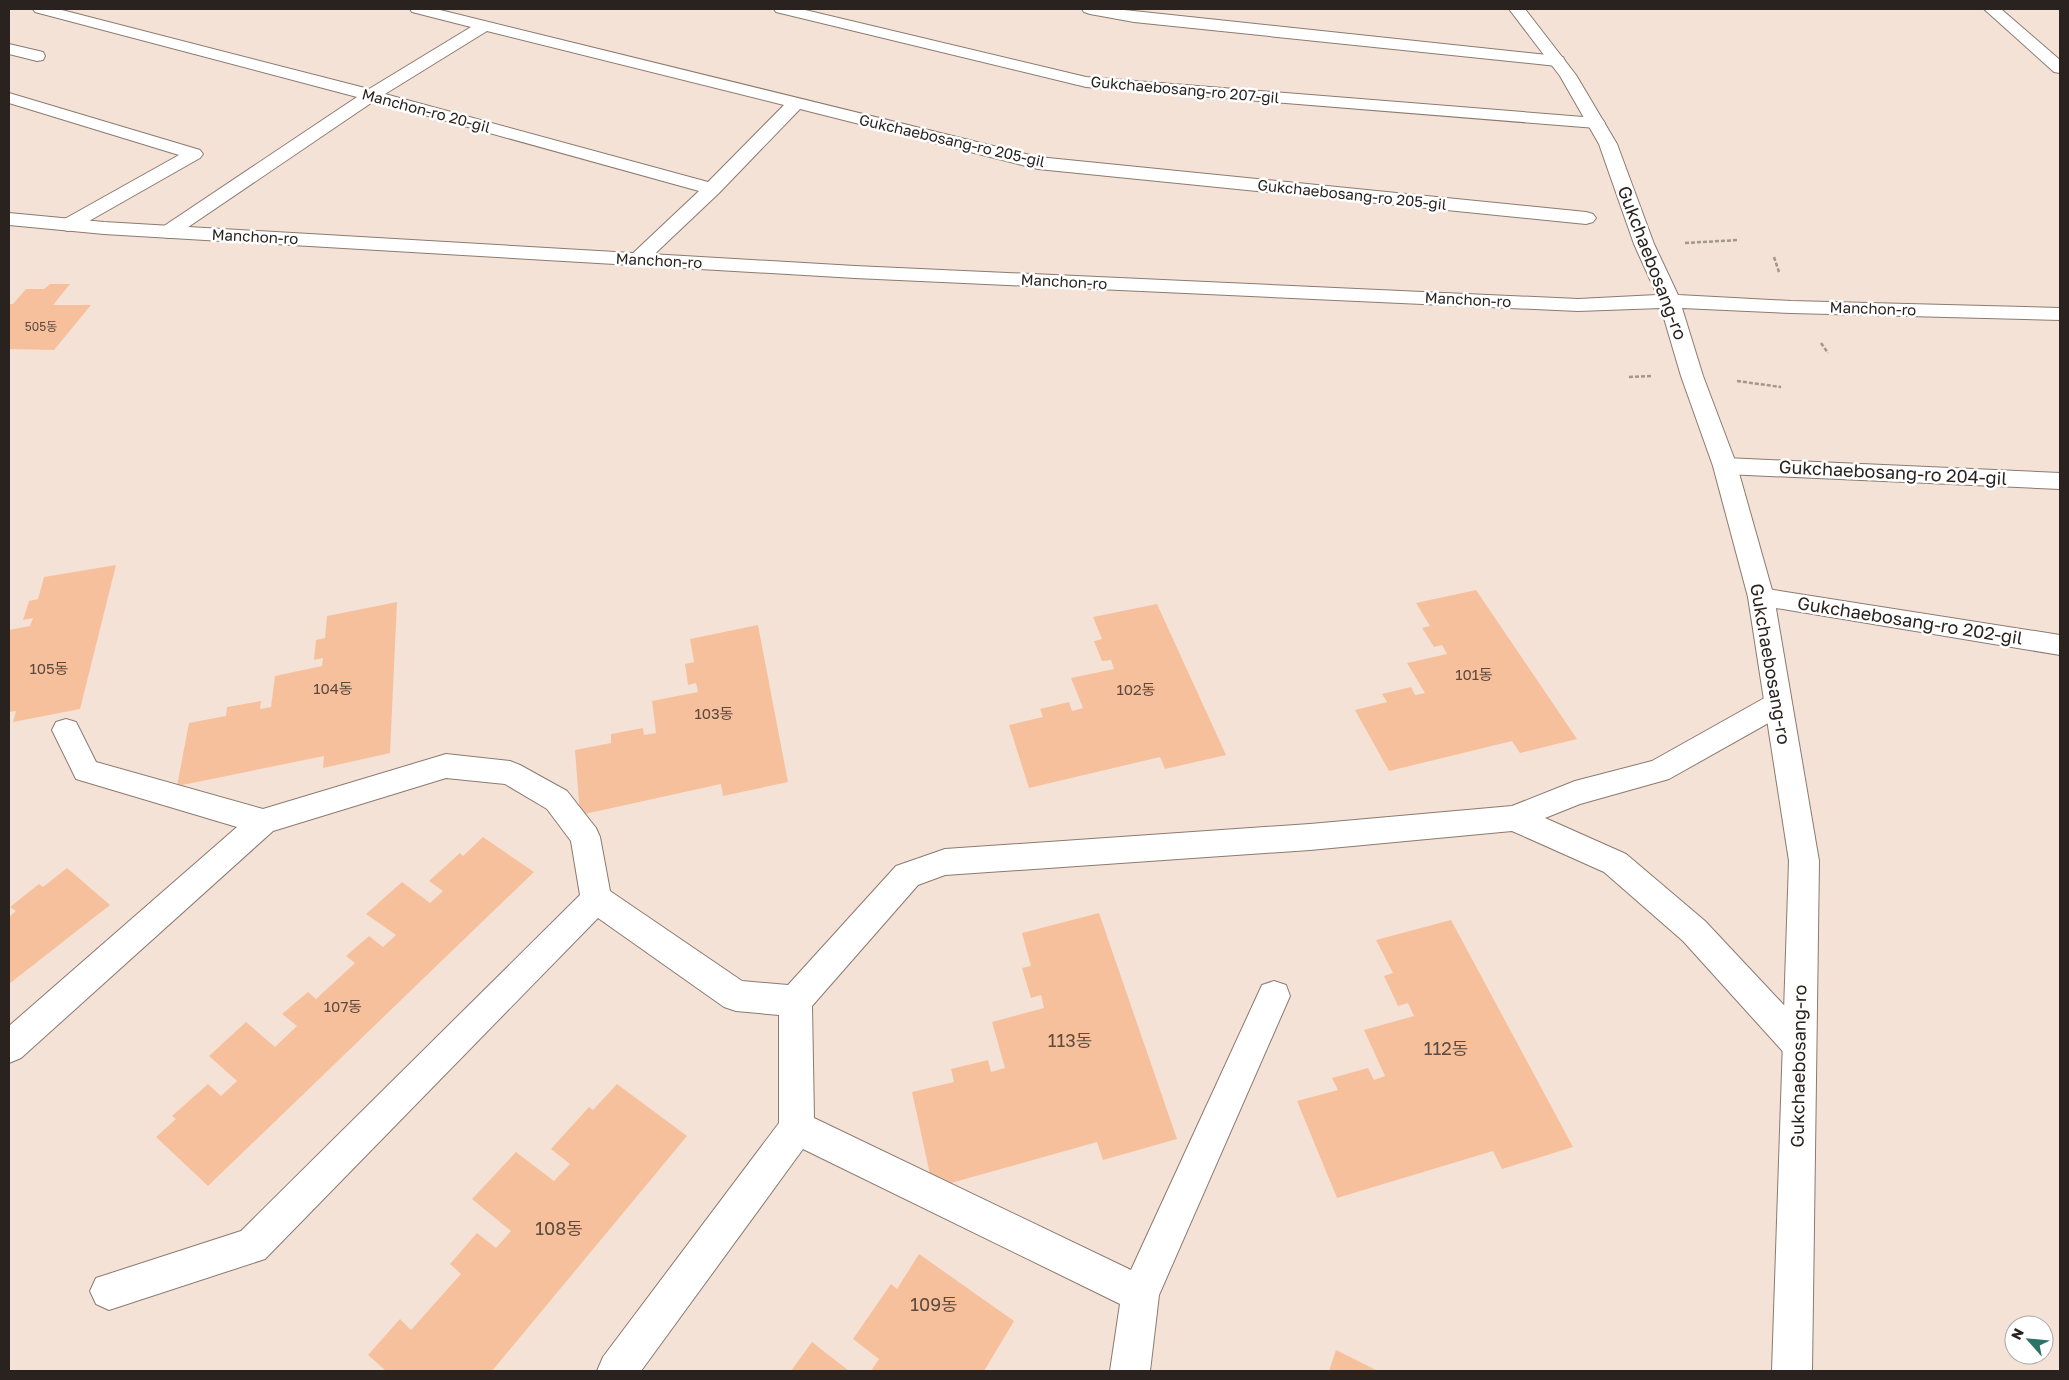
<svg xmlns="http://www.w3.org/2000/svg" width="2069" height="1380" viewBox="0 0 2069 1380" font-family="'Golos Text','Noto Sans KR',sans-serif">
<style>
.building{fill:#f7c09c}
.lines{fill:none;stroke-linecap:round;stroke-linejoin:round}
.service-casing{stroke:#8b7a70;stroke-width:2}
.minor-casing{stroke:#8b7a70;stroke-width:2}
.secondary-casing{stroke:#8b7a70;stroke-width:2}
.path{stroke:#a4958d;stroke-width:2.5;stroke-dasharray:4 2;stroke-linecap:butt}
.service{fill:#fff;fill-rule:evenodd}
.minor{fill:#fff;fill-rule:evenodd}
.secondary{fill:#fff;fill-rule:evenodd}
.labels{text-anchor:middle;stroke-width:5;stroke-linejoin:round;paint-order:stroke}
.far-number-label{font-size:12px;fill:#5c4a3e}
.far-street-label{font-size:15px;fill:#29221e;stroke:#fff}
.number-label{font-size:15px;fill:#5c4a3e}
.street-label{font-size:18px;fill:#29221e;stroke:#fff}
.near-number-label{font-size:18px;fill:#5c4a3e}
</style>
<rect width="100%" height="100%" fill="#f5e2d6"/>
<g class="building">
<path d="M50 284H70L53 305H91L54 350 9 349V304H13L26 289H44Z"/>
<path d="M116 565 80 709 13 722 16 711 9 712V630L30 626 33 618 23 620 29 601 38 599 44 577Z"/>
<path d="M1476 590 1577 739 1520 753 1512 741 1389 771 1355 710 1387 702 1382 694 1411 687 1415 695 1425 693 1407 663 1447 654 1442 645 1434 647 1422 628 1430 626 1416 603Z"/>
<path d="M397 602 390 753 323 768 324 756 177 786 189 723 226 716 227 707 261 701 260 709 271 707 275 676 322 666 323 658 314 660 316 640 325 638 327 616Z"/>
<path d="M1157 604 1226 755 1165 769 1160 757 1029 788 1009 725 1043 717 1040 709 1069 702 1072 711 1083 708 1071 678 1114 669 1111 660 1102 661 1094 641 1102 639 1093 617Z"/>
<path d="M758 625 788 782 723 796 721 784 580 815 575 750 611 743V734L643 728 644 735 656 733 652 701 698 692 696 683 688 685 685 664 694 662 690 639Z"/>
<path d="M483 837 534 872 208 1186 156 1137 176 1119 172 1116 208 1084 221 1096 237 1081 209 1056 246 1022 275 1047 297 1026 282 1014 308 992 316 999 355 963 346 956 369 936 383 947 396 935 366 914 402 882 430 903 443 891 429 881 460 853 463 856Z"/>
<path d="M67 868 110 905 9 984V917L16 911 10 907 39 884 43 887Z"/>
<path d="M1099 913 1177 1139 1103 1160 1097 1142 933 1188 912 1092 954 1082 951 1069 988 1060 991 1072 1005 1068 992 1022 1044 1008 1041 995 1031 998 1022 968 1031 966 1022 933Z"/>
<path d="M1451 920 1573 1147 1502 1169 1493 1151 1337 1198 1297 1101 1338 1090 1332 1078 1368 1068 1374 1080 1385 1076 1364 1030 1414 1016 1408 1003 1398 1006 1384 976 1393 973 1376 940Z"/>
<path d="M617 1084 687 1136 492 1371H386L368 1355 400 1319 411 1330 461 1274 450 1264 477 1233 496 1248 511 1231 472 1199 516 1152 554 1181 570 1164 551 1149 589 1107 593 1110Z"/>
<path d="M919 1254 1014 1321 984 1371H871L879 1359 853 1339 891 1284 897 1289Z"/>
<path d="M812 1342 849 1371H791Z"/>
<path d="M1336 1350 1378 1371H1329Z"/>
</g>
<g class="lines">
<g class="service-casing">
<g id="service">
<path d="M9 93 200 150 203 154 200 158 75 229 68 231 61 229 58 225 61 221 179 155 9 103Z"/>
<path d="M1725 458 2060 473V489L1725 474 1717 472 1713 466 1717 460Z"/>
<path d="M1778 693 1788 696 1792 704 1788 712 1669 779 1580 804 1545 818 1626 854 1705 921 1811 1034 1816 1045 1811 1056 1799 1061 1787 1056 1683 941 1604 872 1512 831 1310 850 945 875 918 885 812 1006 814 1118 1131 1270 1262 985 1274 981 1286 985 1290 996 1159 1295 1150 1371H1110L1120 1304 803 1149 641 1371H597L603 1357 779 1123V1015L736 1011 724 1007 598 918 265 1259 109 1310 96 1304 90 1291 96 1278 241 1231 580 895 571 841 547 809 505 784 446 778 273 831 21 1058 9 1063V1026L237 827 76 779 52 730 56 722 66 719 76 722 96 762 263 809 446 754 510 761 520 765 567 791 596 828 600 837 610 891 742 981 788 985 896 866 945 849 1310 824 1512 806 1575 781 1652 761 1768 696Z"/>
</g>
</g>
<g class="minor-casing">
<g id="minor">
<path d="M33 9H58L369 89 471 27 412 12 410 9H436L1038 157 1586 212 1593 214 1596 218 1593 222 1586 224 1038 169 800 109 719 193 644 264 637 266 630 264 627 260 630 256 699 191 374 101 175 236 168 238 161 236 158 232 161 228 357 97 35 12ZM487 31 784 105 708 182 385 94Z"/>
<path d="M774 9H801L1086 77 1596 118 1602 119 1605 123 1602 127 1596 128 1086 87 776 12Z"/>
<path d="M1082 9H1115L1557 56 1563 57 1565 61 1563 65 1557 66 1134 22 1090 14 1084 12Z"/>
<path d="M1984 9H2001L2060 60V73L2054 72Z"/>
<path d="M9 44 43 52 45 56 43 60 37 61 9 54Z"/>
<path d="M1761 588 2060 635V655L1752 604 1748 597 1752 590Z"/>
</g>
</g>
<g class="secondary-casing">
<path id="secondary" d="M1509 9H1525L1576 75 1617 144 1654 244 1678 295 1791 301 2060 308V320L1791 313 1682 308 1703 376 1737 466 1774 597 1819 861 1812 1371H1772L1789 861 1748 597 1713 466 1681 376 1661 308 1578 311 855 278 104 234 9 225V213L104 222 855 266 1578 299 1657 295 1634 244 1599 144 1560 76Z"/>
</g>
<g class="path">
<path d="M1685 243 1739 240"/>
<path d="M1774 257 1779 272"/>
<path d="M1821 343 1828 353"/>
<path d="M1629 377 1651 376"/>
<path d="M1737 381 1781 387"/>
</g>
<use href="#service" class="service"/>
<use href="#minor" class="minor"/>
<use href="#secondary" class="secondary"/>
</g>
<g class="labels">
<g class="far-number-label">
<text x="41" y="331">505동</text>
</g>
<g class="far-street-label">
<text transform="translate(1185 90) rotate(5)" y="5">Gukchaebosang-ro 207-gil</text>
<text transform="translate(426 111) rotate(15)" y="5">Manchon-ro 20-gil</text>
<text transform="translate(952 141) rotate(13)" y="5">Gukchaebosang-ro 205-gil</text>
<text transform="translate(1352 195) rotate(6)" y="5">Gukchaebosang-ro 205-gil</text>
<text transform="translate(255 237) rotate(3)" y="5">Manchon-ro</text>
<text transform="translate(659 261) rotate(3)" y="5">Manchon-ro</text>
<text transform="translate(1064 282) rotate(3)" y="5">Manchon-ro</text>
<text transform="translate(1468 300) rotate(3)" y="5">Manchon-ro</text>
<text transform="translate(1873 309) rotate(2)" y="5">Manchon-ro</text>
</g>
<g class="number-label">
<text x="49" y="674">105동</text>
<text x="1474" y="680">101동</text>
<text x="333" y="694">104동</text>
<text x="1136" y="695">102동</text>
<text x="714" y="719">103동</text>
<text x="343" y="1012">107동</text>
</g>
<g class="street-label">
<text transform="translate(1652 263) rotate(69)" y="6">Gukchaebosang-ro</text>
<text transform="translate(1893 473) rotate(3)" y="6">Gukchaebosang-ro 204-gil</text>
<text transform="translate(1910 621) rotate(9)" y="6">Gukchaebosang-ro 202-gil</text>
<text transform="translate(1770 664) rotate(80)" y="6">Gukchaebosang-ro</text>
<text transform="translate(1799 1066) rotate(-89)" y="6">Gukchaebosang-ro</text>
</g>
<g class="near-number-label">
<text x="1070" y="1047">113동</text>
<text x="1446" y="1055">112동</text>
<text x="559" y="1235">108동</text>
<text x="934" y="1311">109동</text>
</g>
</g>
<rect width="2069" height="1380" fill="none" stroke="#29221e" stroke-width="20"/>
<g transform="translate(2029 1340) rotate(297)"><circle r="24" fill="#ffffff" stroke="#a9a7a5"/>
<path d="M0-4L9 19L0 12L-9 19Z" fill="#2b7269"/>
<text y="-8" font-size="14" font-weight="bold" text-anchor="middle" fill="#29221e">N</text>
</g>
</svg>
